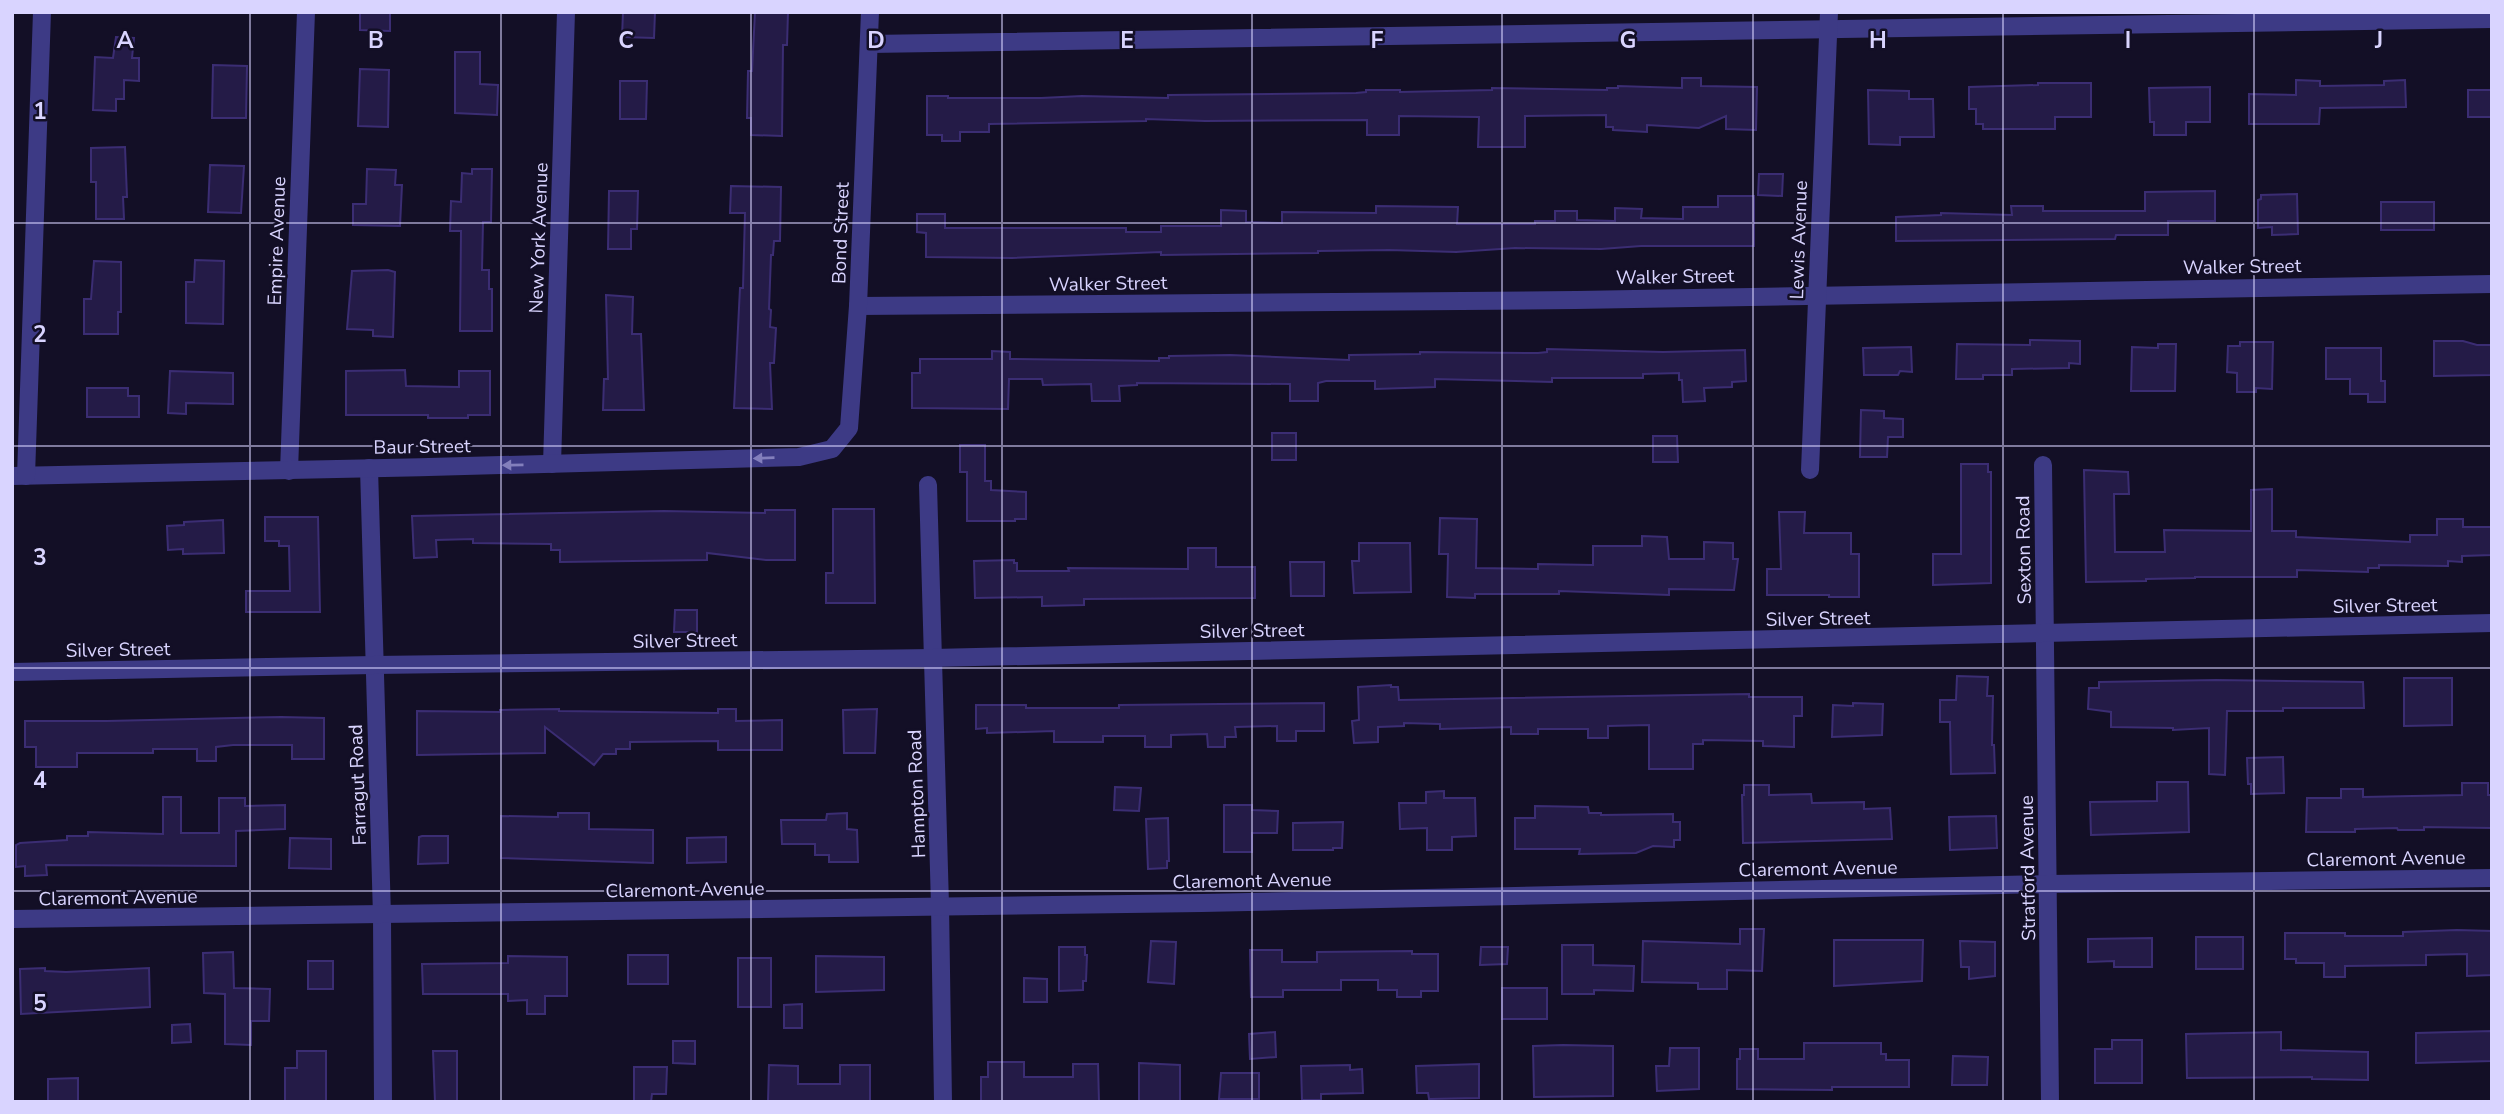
<svg xmlns="http://www.w3.org/2000/svg" width="2504" height="1114" viewBox="0 0 2504 1114" font-family="'Nunito Sans',sans-serif">
<style>
.building{fill:#241b47;stroke:#3b2d73;stroke-width:2}
.lines{fill:none;stroke-linecap:round;stroke-linejoin:round}
.minor{stroke:#3d3a85;stroke-width:18}
.oneway{fill:#837fbc}
.grid{fill:none;stroke:#d9d4ff;stroke-width:2;stroke-opacity:0.55}
.labels{text-anchor:middle;stroke-width:5;stroke-linejoin:round;paint-order:stroke}
.street-label{font-size:19px;fill:#d9d4ff;stroke:#130f26}
.grid-label{font-size:23px;text-anchor:middle;font-weight:bold;fill:#d9d4ff;stroke:#130f26;stroke-width:5;stroke-linejoin:round;paint-order:stroke}
</style>
<rect width="100%" height="100%" fill="#130f26"/>
<g class="building">
<path d="M360 12H390V31L360 30Z"/>
<path d="M623 12H655L654 38 622 37Z"/>
<path d="M755 12H788L787 45H783L782 136 751 135V118H747L748 71H752Z"/>
<path d="M116 37 134 38 132 58H139V81L124 80V99H116V111L93 110 95 57 113 58Z"/>
<path d="M455 52H480V84L498 85 497 115 455 113Z"/>
<path d="M213 65 247 66 246 118H212Z"/>
<path d="M360 69 389 70 388 127 358 126Z"/>
<path d="M1682 78H1701V86L1757 87 1756 130 1726 129V116L1699 128 1647 125V132L1613 130V127H1606V115L1525 116V147H1478L1479 117 1399 116V135H1367V120L1205 121 1146 119V121L989 124V132H960V141H942V135H927V96H948V98H1041L1082 96 1168 98V95L1356 93 1366 92V90H1400V92L1492 90V88L1607 90V88H1618V86L1682 88Z"/>
<path d="M2296 80 2320 81V86L2384 85V81L2405 80 2406 107 2320 108 2319 124H2249V94L2296 95Z"/>
<path d="M620 81H647L646 119H620Z"/>
<path d="M2038 83H2091V117H2055V129H1983V124H1976V109H1969V87L2038 85Z"/>
<path d="M2210 87V122H2186V135H2154V122H2150L2149 88Z"/>
<path d="M1868 90 1909 91V99H1933L1934 137H1900V145L1869 144Z"/>
<path d="M2468 90H2492L2491 117H2468Z"/>
<path d="M125 147 127 197H123L124 219H96V182H91V148Z"/>
<path d="M210 165 244 166 241 213 208 212Z"/>
<path d="M367 169 396 170 395 185H402L400 226 353 225V204H366Z"/>
<path d="M472 169H492L491 222H483L482 270H489V289H492V331H460L461 231H450L451 201 461 202 462 173 472 174Z"/>
<path d="M1759 174H1783L1782 196 1758 195Z"/>
<path d="M731 186 781 187 780 241H774L773 255H771L769 309 771 310 770 327 776 328 774 363H770L772 409 734 408 740 288H743L745 213H730Z"/>
<path d="M609 191H638L637 229H631V249H608Z"/>
<path d="M2215 191V221H2168V235H2116L2115 239 1896 241V217L1941 215V213L2012 215 2011 206H2043V211H2145V192Z"/>
<path d="M2297 194 2298 234 2272 235V227L2258 228V200L2261 199V195Z"/>
<path d="M1718 196H1754V246H1641L1601 249 1515 248 1456 252 1389 250 1318 251V253L1161 255V252L1012 258 926 257V233L917 232V214H945V228H1126V232H1161V226H1221V210L1246 211V222L1282 223V212L1376 213V206L1458 207 1457 224H1535V221H1555V211H1577V220L1615 221V208L1642 209 1641 218 1683 219V207H1718Z"/>
<rect x="2381" y="202" width="53" height="28"/>
<path d="M195 260 224 261 223 324 186 323V282H194Z"/>
<path d="M94 261 121 262V312H118V334H84V299H91Z"/>
<path d="M388 270 395 272 393 337 373 336V330L347 329 352 271Z"/>
<path d="M606 295 633 297 632 334H641L644 410H603L604 379H608Z"/>
<path d="M2030 340 2080 341V364L2069 363V368L2012 369V375H1983V379H1956L1957 344 2030 345Z"/>
<path d="M2434 341H2463L2477 345H2492V375L2434 376Z"/>
<path d="M2240 342H2273L2272 389 2256 388V392H2237V373L2227 372 2228 346H2240Z"/>
<path d="M2158 344H2176L2175 391H2131L2132 347 2158 348Z"/>
<path d="M1911 347 1912 372 1900 371 1898 375H1864L1863 348Z"/>
<path d="M2326 348H2381V381H2385V402H2368V394H2350V379H2326Z"/>
<path d="M1547 349 1663 352 1745 350 1746 381 1732 382V387L1704 388 1705 401 1683 402 1682 380H1679V373L1643 374V378H1552V382L1435 379V387L1375 389V381H1326L1318 383V401H1290V384L1137 383V385L1119 386 1120 401H1092L1091 384 1043 385 1042 379H1009L1008 409 912 408V373H920V359H992V351L1010 352V359L1159 361V358H1169V356L1230 355 1349 360V355L1420 354V352L1538 353 1547 352Z"/>
<path d="M405 370 406 386 459 387V371H490V415H468V418H428V415H346V371Z"/>
<path d="M170 371 233 373V404L186 403V414L168 413Z"/>
<path d="M87 388H128V396H139V417H87Z"/>
<path d="M1861 410 1884 411V418L1903 419V437H1888L1887 457H1860Z"/>
<rect x="1272" y="433" width="24" height="27"/>
<path d="M1653 436H1677L1678 462H1653Z"/>
<path d="M960 445H985V481H991V490L1026 492V519H1015V521H967V472H960Z"/>
<path d="M1961 464H1988V472H1991V583L1933 585V554H1961Z"/>
<path d="M2084 470 2128 472 2129 494H2114L2115 552H2165L2164 530 2251 531V490L2272 489V531H2296V537L2410 542V535H2437V519H2463V527H2492V555L2462 556V562L2448 561V566L2379 565V568H2368V572L2297 570V577H2195V578L2146 579V581L2086 582Z"/>
<path d="M833 509H874L875 603H826V573H833Z"/>
<path d="M765 510H795V560H766L707 553V560L560 562V550H551V544L473 543V539L436 540 437 557 414 558 412 516 664 511 765 513Z"/>
<path d="M1779 512H1805L1804 533H1851V554H1859V597H1829V595H1767V569H1781Z"/>
<path d="M265 517H318L320 612H246V591H290L289 546H279V541H265Z"/>
<path d="M1440 518 1477 519 1476 568 1538 569V564L1593 565V546H1642V536L1667 537 1669 559H1704V542L1733 543V559H1738L1734 590 1669 589V595L1559 591V594H1475V598L1447 597 1448 554H1439Z"/>
<path d="M223 520 224 553 183 554V549L168 550 167 526 184 525V522Z"/>
<path d="M1359 543H1410L1411 592 1354 593 1352 561H1359Z"/>
<path d="M1188 548H1216V567H1255V598L1084 599V605L1042 606V597L975 598 974 561 1014 560V563H1017V571H1069L1068 568 1188 569Z"/>
<path d="M1290 562H1324V596H1291Z"/>
<path d="M675 610H697V632H674Z"/>
<path d="M1957 676 1988 677 1987 696H1993L1992 745H1994L1995 773 1951 774 1950 722H1940V700H1956Z"/>
<path d="M2404 678H2452V725L2404 726Z"/>
<path d="M2216 680 2363 682 2364 708H2283V711H2227L2225 775 2209 774V728L2173 730V728L2111 727V712L2088 709 2089 688H2099V682Z"/>
<path d="M1391 685V687H1398L1399 700 1749 694V697H1802V716H1794V747L1763 746V741L1703 740V744H1693V769H1649V725L1608 726V738H1588V729H1538V734H1511V727L1440 729V724L1404 723V726L1378 727V742L1354 743 1352 721 1359 720 1358 687Z"/>
<path d="M1324 703V731H1296V741H1277V726L1235 727 1236 737H1225V747H1208L1207 734 1171 735V747H1145V736H1103V742H1054V731L987 733V728L976 729V705H1026V708H1119V705Z"/>
<path d="M1853 703 1883 704 1882 735 1832 737 1833 705 1853 706Z"/>
<path d="M559 709V711L718 713V709H736V721L782 720V750H718V741L630 742V749H616V754H603L594 765 545 727V753L417 755V711L500 712V710Z"/>
<path d="M877 709 875 753H844L843 710Z"/>
<path d="M281 717 324 718V759H292V745H233L216 747V761H197V749H153V753H77V767H36V747H25V721H107Z"/>
<path d="M2283 757 2284 793 2251 794V784H2248L2247 758Z"/>
<path d="M2157 782H2188L2189 832 2091 835 2090 802 2157 801Z"/>
<path d="M2462 783H2488V795H2492V828L2424 827V830H2398L2397 828 2355 829V832H2306L2307 798H2341V789H2363V797L2462 795Z"/>
<path d="M1744 785H1769V795L1811 794 1812 803 1864 802V809L1890 808 1892 839 1743 843 1742 795H1744Z"/>
<path d="M1115 787 1141 788 1139 811 1114 810Z"/>
<path d="M1444 791V798H1475L1476 836 1452 837V850H1427V828L1400 829 1399 803H1426V792Z"/>
<path d="M163 797H181V833H219V798H245V806L285 805V829L236 831V866L46 865 47 875 25 876V866L16 867V845L20 843 67 840V836H88V832L163 834Z"/>
<path d="M1224 805H1252V810L1278 811 1277 833H1252V852H1224Z"/>
<path d="M1535 806 1588 807 1589 813H1601V815L1673 814V822H1680V840H1674V847L1653 846 1636 853 1579 854 1580 849H1515V818H1535Z"/>
<path d="M558 813H589V829L653 830V863L501 858V816L558 817Z"/>
<path d="M847 813V829L857 830 858 862H829V855H815V844H782L781 820H826L827 814Z"/>
<path d="M1996 816 1997 848 1950 850 1949 817Z"/>
<path d="M1168 818 1169 861H1167V868L1148 869 1146 819Z"/>
<path d="M1343 822 1342 848H1333V850H1293V823Z"/>
<path d="M422 836H448V863L418 864 419 837Z"/>
<path d="M726 837V862L687 863V838Z"/>
<path d="M290 838 331 839V869L289 868Z"/>
<path d="M1740 929H1764L1762 971 1727 970V989H1698V983L1642 982 1643 941 1740 944Z"/>
<path d="M2457 930 2492 931V975L2467 976V954L2426 955V965L2345 966V977H2324V963H2296V959H2285V933H2345V936H2403V932Z"/>
<rect x="2196" y="937" width="47" height="32"/>
<path d="M2152 938V967H2114V961L2088 962V939Z"/>
<path d="M1834 940H1923L1922 981 1834 986Z"/>
<path d="M1151 941 1176 942 1174 984 1148 982Z"/>
<path d="M1960 941 1995 942V976L1969 979V967H1961Z"/>
<path d="M1562 945H1593V965L1634 966 1633 991 1594 990V994H1562Z"/>
<path d="M1059 947H1085V955H1087L1086 981H1083V990L1059 991Z"/>
<path d="M1481 947H1508L1507 964 1480 965Z"/>
<path d="M1250 950H1282V962H1317V952L1412 951V954H1438V991H1421V997H1397V990H1378V980H1341V990H1283V997H1251Z"/>
<path d="M233 952 234 988 270 989 269 1021H251V1045L225 1044V994L204 993 203 953Z"/>
<rect x="628" y="955" width="40" height="29"/>
<path d="M508 956 567 957V996H545V1014H527V1000L508 1001V994H423L422 964 508 963Z"/>
<path d="M816 956 884 957V990L816 992Z"/>
<rect x="738" y="958" width="33" height="49"/>
<rect x="308" y="961" width="25" height="28"/>
<path d="M45 968V971L66 972 149 968 150 1007 21 1014 20 969Z"/>
<path d="M1024 978 1047 979V1002H1024Z"/>
<rect x="1502" y="988" width="45" height="31"/>
<path d="M802 1004V1028H784V1005Z"/>
<path d="M190 1024 191 1042 172 1043V1025Z"/>
<path d="M2492 1031V1061L2416 1063V1033Z"/>
<path d="M1275 1032 1276 1057 1250 1059 1249 1034Z"/>
<path d="M2281 1032V1050L2368 1052V1080L2312 1079V1077L2187 1078 2186 1034Z"/>
<path d="M2112 1040H2142V1083H2095V1049H2112Z"/>
<path d="M673 1041H695V1064L673 1063Z"/>
<path d="M1804 1043H1881V1054H1886V1060H1909V1087H1832V1090L1737 1089V1059H1740V1049H1758V1059H1804Z"/>
<path d="M1563 1045 1613 1046V1096L1534 1097 1533 1046Z"/>
<path d="M1670 1048H1699V1089L1657 1091 1656 1066H1669Z"/>
<path d="M297 1051H326V1102H285V1068H297Z"/>
<path d="M433 1051H457V1102H435Z"/>
<path d="M1953 1056 1988 1057 1987 1085H1952Z"/>
<path d="M988 1062H1024V1077H1073V1064H1098L1099 1102 981 1101V1077H988Z"/>
<path d="M1139 1063 1180 1065V1102H1139Z"/>
<path d="M1479 1064V1098L1429 1099 1428 1093H1417L1416 1066Z"/>
<path d="M769 1065 798 1066V1084H840V1065H870V1102H768Z"/>
<path d="M1350 1065V1070L1362 1069 1363 1093 1321 1094V1100H1302L1301 1066Z"/>
<path d="M634 1067H667L666 1094H652L651 1102H634Z"/>
<path d="M1221 1073H1259V1099H1219Z"/>
<path d="M78 1078V1102H48V1079Z"/>
</g>
<g class="lines">
<g class="minor">
<path d="M869 44 2492 19"/>
<path d="M858 306 1576 300 2492 284"/>
<path d="M552 464 566 12"/>
<path d="M2043 465 2050 1102"/>
<path d="M369 468 382 916 383 1102"/>
<path d="M1810 470 1829 12"/>
<path d="M289 471 306 12"/>
<path d="M12 476C274 471 537 465 799 457L832 449 849 428 858 306 870 12"/>
<path d="M26 476 42 12"/>
<path d="M928 485 940 905 943 1102"/>
<path d="M12 672 374 665 933 658 2492 623"/>
<path d="M12 919 1202 903 2049 884 2492 878"/>
</g>
</g>
<defs><path id="oneway-solid" d="M-6-.8H1V-3.2L6.5 0L1 3.2V.8H-6Z" transform="scale(1.75)"/></defs>
<g class="oneway">
<use href="#oneway-solid" transform="translate(764 458) rotate(178)"/>
<use href="#oneway-solid" transform="translate(513 465) rotate(179)"/>
</g>
<path class="grid" d="M250 12V1102M501 12V1102M751 12V1102M1002 12V1102M1252 12V1102M1502 12V1102M1753 12V1102M2003 12V1102M2254 12V1102M12 223H2492M12 446H2492M12 668H2492M12 891H2492"/>
<g class="labels">
<g class="street-label">
<text transform="translate(840 233) rotate(-88)" y="7">Bond Street</text>
<text transform="translate(538 238) rotate(-88)" y="7">New York Avenue</text>
<text transform="translate(1798 240) rotate(-88)" y="7">Lewis Avenue</text>
<text transform="translate(276 241) rotate(-88)" y="7">Empire Avenue</text>
<text transform="translate(2242 266) rotate(-1)" y="7">Walker Street</text>
<text transform="translate(1675 276) rotate(-1)" y="7">Walker Street</text>
<text transform="translate(1108 283) rotate(-1)" y="7">Walker Street</text>
<text transform="translate(422 446) rotate(-1)" y="7">Baur Street</text>
<text transform="translate(2023 550) rotate(-91)" y="7">Sexton Road</text>
<text transform="translate(2385 605) rotate(-1)" y="7">Silver Street</text>
<text transform="translate(1818 618) rotate(-1)" y="7">Silver Street</text>
<text transform="translate(1252 630) rotate(-1)" y="7">Silver Street</text>
<text transform="translate(685 640) rotate(-1)" y="7">Silver Street</text>
<text transform="translate(118 649) rotate(-1)" y="7">Silver Street</text>
<text transform="translate(357 785) rotate(-92)" y="7">Farragut Road</text>
<text transform="translate(916 794) rotate(-92)" y="7">Hampton Road</text>
<text transform="translate(2386 858) rotate(-1)" y="7">Claremont Avenue</text>
<text transform="translate(1818 868) rotate(-1)" y="7">Claremont Avenue</text>
<text transform="translate(2027 868) rotate(-91)" y="7">Stratford Avenue</text>
<text transform="translate(1252 880) rotate(-1)" y="7">Claremont Avenue</text>
<text transform="translate(685 889) rotate(-1)" y="7">Claremont Avenue</text>
<text transform="translate(118 897) rotate(-1)" y="7">Claremont Avenue</text>
</g>
</g>
<g class="grid-label">
<text x="125" y="48">A</text>
<text x="376" y="48">B</text>
<text x="626" y="48">C</text>
<text x="876" y="48">D</text>
<text x="1127" y="48">E</text>
<text x="1377" y="48">F</text>
<text x="1628" y="48">G</text>
<text x="1878" y="48">H</text>
<text x="2128" y="48">I</text>
<text x="2379" y="48">J</text>
<text x="40" y="119">1</text>
<text x="40" y="342">2</text>
<text x="40" y="565">3</text>
<text x="40" y="788">4</text>
<text x="40" y="1011">5</text>
</g>
<rect width="2504" height="1114" fill="none" stroke="#d9d4ff" stroke-width="28"/>
</svg>
